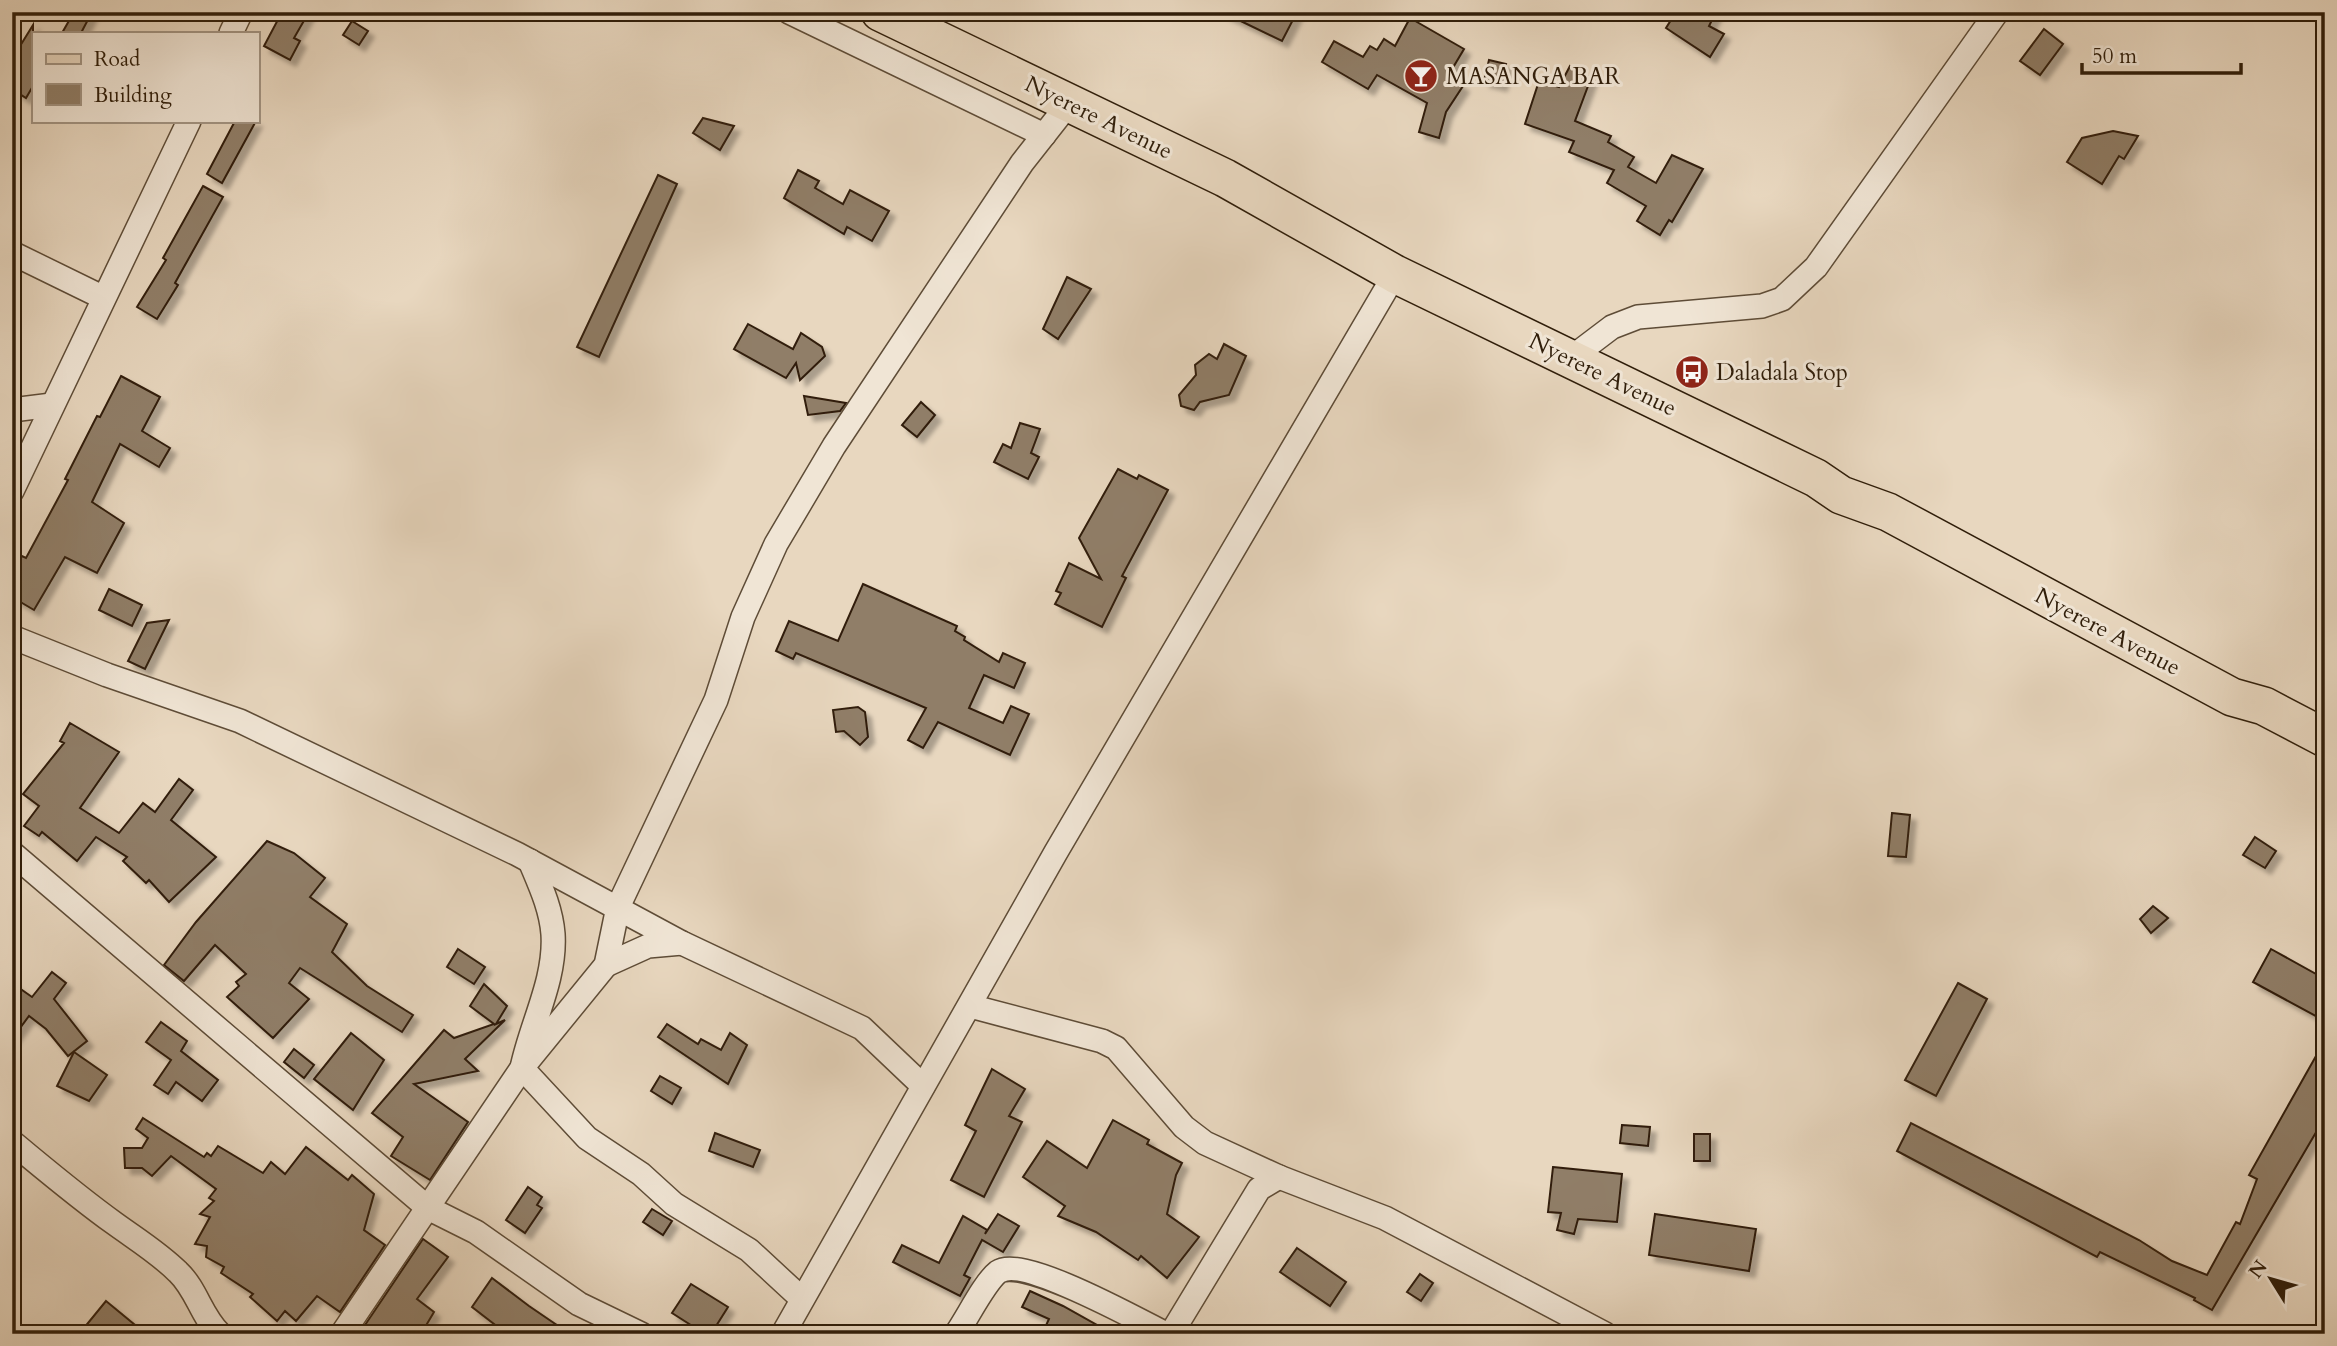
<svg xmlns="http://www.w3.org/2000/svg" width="2337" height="1346" viewBox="0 0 2337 1346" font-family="Cardo,serif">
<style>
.building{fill:#907e68;stroke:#301e0a;stroke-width:2;filter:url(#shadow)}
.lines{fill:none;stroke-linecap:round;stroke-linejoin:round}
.minor-casing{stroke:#5e4c37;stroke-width:26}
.primary-casing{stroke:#301e0a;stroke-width:40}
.minor{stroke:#f0e5d5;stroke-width:23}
.primary{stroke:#e8d7bf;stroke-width:37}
.labels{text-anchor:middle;stroke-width:6;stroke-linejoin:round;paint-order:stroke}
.poi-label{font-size:23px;fill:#301e0a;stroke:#f0e5d5;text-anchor:start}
.street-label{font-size:23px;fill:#301e0a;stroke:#f0e5d5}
</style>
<defs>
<filter id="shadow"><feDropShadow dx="6" dy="6" stdDeviation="2" flood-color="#0004"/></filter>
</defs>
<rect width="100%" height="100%" fill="#e8d7bf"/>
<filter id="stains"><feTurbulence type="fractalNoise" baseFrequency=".00286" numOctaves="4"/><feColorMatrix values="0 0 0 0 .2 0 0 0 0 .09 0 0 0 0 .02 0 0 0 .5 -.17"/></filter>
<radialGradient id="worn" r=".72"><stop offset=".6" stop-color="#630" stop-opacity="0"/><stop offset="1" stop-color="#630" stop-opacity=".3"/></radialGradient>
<g class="building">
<path d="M74 12H92L81 33H62Z"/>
<path d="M282 12H309L294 38 300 41 290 60 264 46Z"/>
<path d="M1222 12H1297L1282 41Z"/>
<path d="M1676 12H1716L1709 26 1724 34 1710 57 1666 28Z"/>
<path d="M1410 18 1464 49 1448 76 1463 86 1446 112 1439 138 1419 132 1427 103 1377 75 1368 89 1322 62 1334 41 1363 57 1370 46 1377 50 1384 39 1395 46Z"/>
<path d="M352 21 368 31 359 45 343 35Z"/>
<path d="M33 25V86L26 98 12 89V59Z"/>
<path d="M2044 29 2063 44 2040 75 2020 61Z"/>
<path d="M1489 60 1506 64 1501 85 1484 81Z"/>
<path d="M1570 66 1591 78 1575 121 1611 136 1608 142 1634 157 1628 167 1656 183 1672 155 1703 169 1672 222 1669 220 1660 235 1637 221 1646 206 1607 183 1614 170 1569 152 1574 141 1525 124 1539 81 1559 87Z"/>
<path d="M703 118 734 126 720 150 693 133Z"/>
<path d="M235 121H256L222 183 207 174Z"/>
<path d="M2113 131 2138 136 2124 159 2119 156 2102 184 2067 162 2082 138Z"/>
<path d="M798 170 819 181 815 188 843 204 850 190 889 211 872 241 847 227 844 234 784 198Z"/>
<path d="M658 175 677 184 599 357 577 347Z"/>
<path d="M203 186 223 197 175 283 178 285 157 319 137 307 166 260 163 258Z"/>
<path d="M1067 277 1091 289 1058 339 1043 329Z"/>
<path d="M748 324 793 349 801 333 822 347 825 356 800 380 796 363 786 378 734 349Z"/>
<path d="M1224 344 1246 356 1229 395 1200 402 1194 410 1181 406 1179 395 1196 375 1195 365 1209 354 1217 359Z"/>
<path d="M121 376 160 397 142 431 170 448 159 467 120 444 92 502 124 523 97 573 65 557 34 610 12 597V573L22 556 26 558 68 480 65 479 97 416 100 417Z"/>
<path d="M804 396 846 403 840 411 808 415Z"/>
<path d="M921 402 935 415 917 437 902 425Z"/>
<path d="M1020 423 1040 429 1031 453 1039 457 1028 479 994 462 1003 444 1011 448Z"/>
<path d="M1118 469 1137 479 1139 475 1168 490 1122 576 1126 578 1102 627 1055 604 1061 593 1056 591 1069 563 1101 579 1079 538Z"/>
<path d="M863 584 957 626 955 631 965 637 964 640 999 662 1003 653 1025 663 1014 688 984 675 969 708 1003 723 1011 706 1029 714 1010 755 938 722 923 748 908 740 926 708 796 653 793 659 776 651 789 621 838 641Z"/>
<path d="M109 589 142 605 132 626 99 610Z"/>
<path d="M169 620 145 669 128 661 147 623Z"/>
<path d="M858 707 865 712 868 737 860 745 844 731 836 732 833 710Z"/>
<path d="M70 723 119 752 80 808 119 833 143 803 155 812 179 779 193 790 171 820 216 857 169 902 149 880 146 883 123 861 127 857 96 837 77 861 42 832 39 836 24 826 39 806 23 794 64 743 60 741Z"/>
<path d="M1892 813 1910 815 1906 857 1888 856Z"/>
<path d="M2255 837 2276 851 2265 868 2243 855Z"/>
<path d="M267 841 294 853 325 878 310 897 347 924 332 952 367 986 413 1015 402 1032 300 968 289 983 309 999 273 1038 227 997 239 986 236 982 246 974 215 945 184 981 164 965 196 922Z"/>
<path d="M2153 906 2168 918 2151 933 2140 919Z"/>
<path d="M458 949 485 967 474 984 447 967Z"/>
<path d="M2271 949 2325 979V1021L2253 982Z"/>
<path d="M52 972 66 983 54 999 87 1041 68 1056 46 1029 29 1016 12 1039V983L32 997Z"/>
<path d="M1958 983 1987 999 1936 1096 1905 1080Z"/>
<path d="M484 984 507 1006 496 1024 505 1020 465 1059 478 1071 414 1084 468 1122 430 1180 391 1156 403 1137 372 1113 444 1030 454 1038 494 1024 470 1006Z"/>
<path d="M161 1022 187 1041 181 1051 218 1080 202 1101 176 1082 168 1094 154 1085 171 1060 146 1042Z"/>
<path d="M667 1024 698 1044 701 1039 721 1050 730 1033 747 1045 728 1084 658 1037Z"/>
<path d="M351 1033 384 1060 353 1110 314 1079Z"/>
<path d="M2325 1040V1117L2212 1310 2194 1300 2195 1298 2100 1252 2097 1257 1897 1151 1911 1123 2139 1240 2172 1261 2207 1275 2236 1222 2240 1224 2257 1179 2249 1175Z"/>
<path d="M294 1049 314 1065 304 1078 284 1062Z"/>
<path d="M74 1052 107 1075 89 1101 57 1086Z"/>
<path d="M992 1069 1025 1089 1009 1116 1022 1122 984 1197 951 1180 976 1131 965 1125Z"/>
<path d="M660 1076 681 1088 672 1104 651 1091Z"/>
<path d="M143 1118 204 1157 207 1153 211 1156 218 1146 263 1173 271 1162 285 1174 306 1147 348 1180 352 1175 374 1194 364 1230 385 1245 340 1312 317 1296 296 1321 285 1311 277 1321 250 1297 253 1294 221 1273 224 1267 206 1257 207 1246 195 1244 210 1217 200 1214 214 1201 209 1198 216 1189 171 1156 152 1176 142 1168H125L124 1148H142L148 1138 136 1129Z"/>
<path d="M1113 1120 1149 1140 1147 1144 1182 1163 1176 1175 1167 1214 1199 1237 1167 1278 1141 1256 1138 1260 1096 1232 1058 1216 1065 1206 1023 1177 1047 1141 1087 1168Z"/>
<path d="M1622 1125 1650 1127 1648 1146 1620 1143Z"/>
<path d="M715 1133 760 1150 753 1167 709 1151Z"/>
<rect x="1694" y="1134" width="16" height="27"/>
<path d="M1553 1167 1622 1174 1617 1222 1578 1219 1574 1234 1557 1230 1561 1213 1548 1212Z"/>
<path d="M528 1187 542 1197 537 1205 542 1208 525 1233 506 1220Z"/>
<path d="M652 1209 672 1221 663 1235 643 1222Z"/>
<path d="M998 1214 1019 1226 1003 1252 982 1240 964 1275 970 1278 960 1296 893 1262 902 1245 939 1263 963 1216 987 1230 985 1234Z"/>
<path d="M1655 1214 1756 1229 1749 1271 1649 1255Z"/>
<path d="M423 1239 448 1257 417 1299 434 1312 421 1334H370L363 1328Z"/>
<path d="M1297 1248 1346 1282 1330 1306 1280 1272Z"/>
<path d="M1420 1274 1433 1283 1421 1301 1407 1292Z"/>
<path d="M492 1278 529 1306 570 1334H507L472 1307Z"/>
<path d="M691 1284 728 1307 711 1334H705L672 1313Z"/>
<path d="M1030 1291 1063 1306 1113 1334H1042L1049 1319 1022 1307Z"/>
<path d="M106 1301 146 1334H79Z"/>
</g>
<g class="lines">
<g class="minor-casing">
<g id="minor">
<path d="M789 12 1044 135"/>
<path d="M231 33 241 12"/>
<path d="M12 253 102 297"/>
<path d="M1571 358 1612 327 1638 317 1762 306 1782 299 1816 267 1997 12"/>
<path d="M12 410 52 405"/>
<path d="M12 491 189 121"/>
<path d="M12 637 107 675 240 721 517 854 682 943 862 1028 923 1086"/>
<path d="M12 853 428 1208 476 1232 579 1304 641 1334"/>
<path d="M530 861C540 885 551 908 553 934 556 980 531 1024 522 1068L587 1138 641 1174 674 1204 749 1250 802 1299"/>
<path d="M606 965 648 946 682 943"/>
<path d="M970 1006 1102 1041 1116 1048 1184 1127 1205 1143 1279 1177 1385 1218 1605 1334"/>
<path d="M12 1142C46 1170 79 1198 114 1223 136 1239 159 1253 178 1272 197 1290 201 1316 220 1334"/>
<path d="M342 1334 522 1068 606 965 618 907 716 700 743 617 776 544 834 446 1022 163 1070 102"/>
<path d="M783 1334 1056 852 1395 274"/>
<path d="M956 1334C968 1317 984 1283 998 1272 1022 1255 1138 1320 1166 1334"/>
<path d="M1171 1334 1259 1189 1279 1177"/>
</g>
</g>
<g class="primary-casing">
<path id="primary" d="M880 12 1225 178 1395 274 1816 478 1841 495 1888 512 2232 697 2264 706 2325 738"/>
</g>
<use href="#minor" class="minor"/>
<use href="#primary" class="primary"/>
</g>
<defs>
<g id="bar-disc" transform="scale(1.75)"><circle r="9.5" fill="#8f2418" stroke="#f0e5d5"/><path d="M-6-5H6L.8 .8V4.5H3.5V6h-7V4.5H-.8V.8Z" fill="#fff"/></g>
<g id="bus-disc" transform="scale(1.75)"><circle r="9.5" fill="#8f2418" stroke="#f0e5d5"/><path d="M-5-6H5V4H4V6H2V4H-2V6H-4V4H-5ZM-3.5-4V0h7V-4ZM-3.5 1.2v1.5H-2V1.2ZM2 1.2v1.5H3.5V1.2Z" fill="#fff"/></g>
</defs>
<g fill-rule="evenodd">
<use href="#bar-disc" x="1421" y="76"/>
<use href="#bus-disc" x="1692" y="372"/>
</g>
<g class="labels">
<g class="poi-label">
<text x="1446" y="84">MASANGA BAR</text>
<text x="1716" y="380">Daladala Stop</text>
</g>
<g class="street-label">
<text transform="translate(1099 117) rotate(26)" y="8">Nyerere Avenue</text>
<text transform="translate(1603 374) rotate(26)" y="8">Nyerere Avenue</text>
<text transform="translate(2108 631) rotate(28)" y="8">Nyerere Avenue</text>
</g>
</g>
<rect width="2337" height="1346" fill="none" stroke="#e8d7bf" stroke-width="42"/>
<rect x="14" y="14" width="2309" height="1318" fill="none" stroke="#301e0a" stroke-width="3.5"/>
<rect x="21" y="21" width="2295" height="1304" fill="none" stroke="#301e0a" stroke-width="2"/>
<rect x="32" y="32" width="228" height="91" fill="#f0e5d5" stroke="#a39584" stroke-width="2"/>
<rect x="46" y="54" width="35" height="10" fill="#e8d7bf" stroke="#a39584" stroke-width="2"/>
<text x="94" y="66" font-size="21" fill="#301e0a">Road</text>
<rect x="46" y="84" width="35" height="21" fill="#907e68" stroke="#a39584" stroke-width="2"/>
<text x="94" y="102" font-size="21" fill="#301e0a">Building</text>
<g transform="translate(2271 1279) rotate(307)" stroke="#f0e5d5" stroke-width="5" paint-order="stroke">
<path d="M0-5L12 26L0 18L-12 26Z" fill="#301e0a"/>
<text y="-10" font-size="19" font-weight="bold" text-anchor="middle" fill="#301e0a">N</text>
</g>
<path d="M2082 63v10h159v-10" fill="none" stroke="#301e0a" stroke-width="3.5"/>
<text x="2092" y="63" font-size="21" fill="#301e0a" stroke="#f0e5d5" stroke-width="5" paint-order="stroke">50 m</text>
<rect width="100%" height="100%" filter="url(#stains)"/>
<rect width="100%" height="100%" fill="url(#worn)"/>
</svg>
